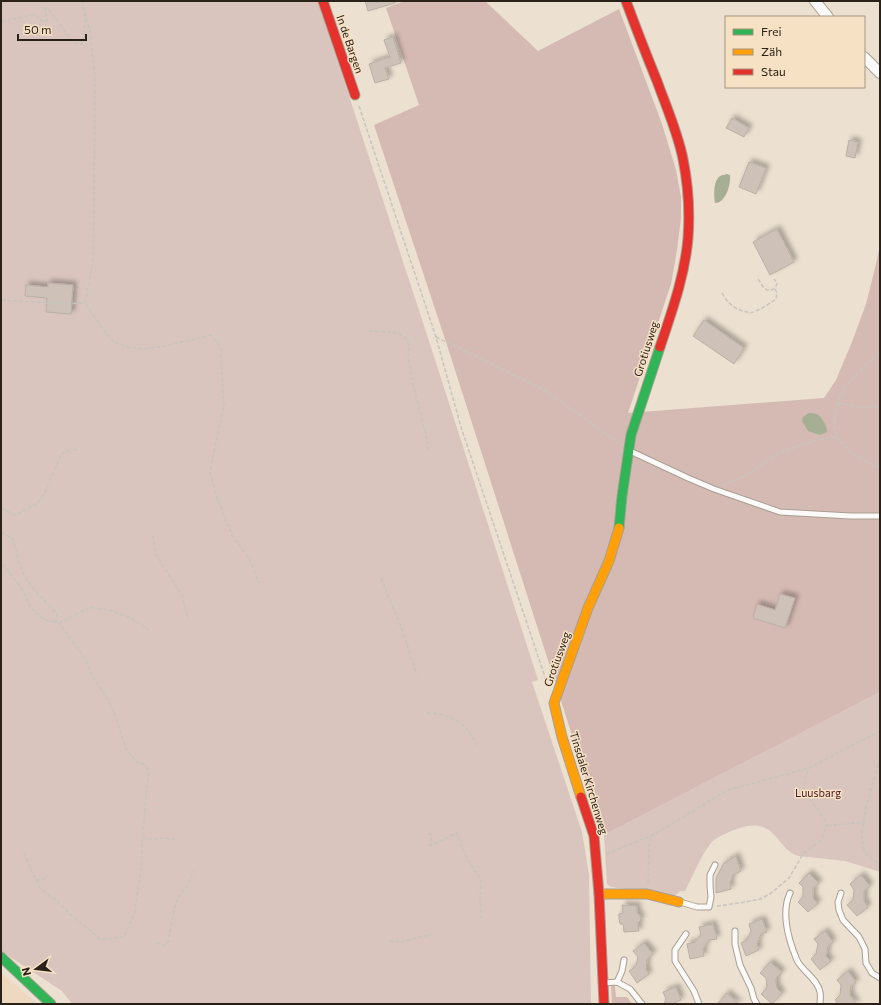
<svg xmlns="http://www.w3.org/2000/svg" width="881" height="1005" viewBox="0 0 881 1005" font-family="Commissioner,sans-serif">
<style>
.built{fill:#eed9c0}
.green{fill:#d9c5be}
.forest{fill:#d5bab3}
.water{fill:#a6ae94}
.building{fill:#cec2b8;stroke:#baafa6;filter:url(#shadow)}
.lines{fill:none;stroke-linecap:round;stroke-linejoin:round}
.lane-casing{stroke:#a89f93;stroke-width:7}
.street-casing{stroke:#a89f93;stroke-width:12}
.fast-casing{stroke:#a89f93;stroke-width:11}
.slow-casing{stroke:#a89f93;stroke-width:11}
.jam-casing{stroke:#a89f93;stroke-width:11}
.path{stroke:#c8c4be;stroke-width:1.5;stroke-dasharray:4 2;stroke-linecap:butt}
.lane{stroke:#fcfaf8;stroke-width:5}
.street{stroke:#fcfaf8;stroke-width:10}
.fast{stroke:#30b455;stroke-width:9}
.slow{stroke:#ff9f0a;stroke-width:9}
.jam{stroke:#e5322d;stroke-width:9}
.labels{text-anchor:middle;stroke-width:3;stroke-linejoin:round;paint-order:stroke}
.street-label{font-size:11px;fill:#2a2218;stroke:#f7e1c5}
.park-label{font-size:11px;fill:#4b191f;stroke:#f7e1c5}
</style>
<defs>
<filter id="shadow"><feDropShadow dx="3.5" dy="-3.5" stdDeviation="2" flood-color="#0004"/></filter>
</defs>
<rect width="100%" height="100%" fill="#ece0d0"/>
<path class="built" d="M1 972 3 974 37 1004H1Z"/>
<g class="green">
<path d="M1 1H318L396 240 429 341 538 680 532 682 582 832 589 875 591 1004H72L62 991 1 951Z"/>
<path d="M880 692V872L845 861 799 856C786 853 780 839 770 831 757 821 742 827 729 832 723 835 716 837 711 843 701 855 693 876 685 891H680L675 896 611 887 607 884 604 835Z"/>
</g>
<g class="forest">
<path d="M405 1H485L538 51 619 9 662 124 676 170 681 197V218L677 250 671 284 628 413 824 398 836 380 852 342 866 304 876 264 880 245V692L604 835 447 345 374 125 419 105 386 8Z"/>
<path d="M611 986H615L616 997H627L632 1004H612Z"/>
</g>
<g class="water">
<path d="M727 174 730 175C731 184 726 203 715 203 714 196 713 184 718 178 720 175 724 175 727 174Z"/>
<path d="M809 413C811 413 814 413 816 414 822 416 827 426 827 432L820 435 808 431 802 421 803 417Z"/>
</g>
<g class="building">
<path d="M365 1H395V3L368 11Z"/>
<path d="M393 37 401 63 385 68 389 79 375 83 369 64 390 57 384 40Z"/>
<path d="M732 118 749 128 744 137 726 128Z"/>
<path d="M849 140 858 142 855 158 846 156Z"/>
<path d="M749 162 766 168 756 194 739 187Z"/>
<path d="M777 229 794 262 770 275 753 242Z"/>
<path d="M48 283 73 285 71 314 46 312 47 298 25 296 26 285 48 287Z"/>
<path d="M704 320 744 348 734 364 693 336Z"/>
<path d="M780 594 795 598 785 628 753 618 757 604 775 610Z"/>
<path d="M736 856 741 871 733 875 730 882 731 889 716 893V878L724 863Z"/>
<path d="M809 873 819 883 813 888V898L818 903 808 912 798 902 803 897V887L799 883Z"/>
<path d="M861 875 870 886 864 891V901L868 907 857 916 847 905 853 900 854 890 850 884Z"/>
<path d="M622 905 637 906V913L639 914 641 918 640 921 638 923 639 931 624 932 623 924H620L619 919V914L623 913Z"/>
<path d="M762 919 767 932 761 934 757 944 759 950 746 956 741 943 747 940 751 931 749 924Z"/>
<path d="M713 924 717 939 709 940 703 949 704 956 690 959 687 944 695 942 701 935 699 927Z"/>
<path d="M825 931 833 942 828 946 826 956 831 961 820 970 811 959 816 954 818 944 814 939Z"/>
<path d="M644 943 653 954 647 959 646 969 649 974 637 983 629 971 636 966 638 957 633 951Z"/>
<path d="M770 962 782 972 776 978V983L777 988 782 993 772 1004 761 994 767 988 766 978 760 973Z"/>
<path d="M848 971 856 982 851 986 850 995 857 1004H838L835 1000 840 995 841 985 837 980Z"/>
<path d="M676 987 681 1000 672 1004H664L666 999 663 992Z"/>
<path d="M727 993 739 1004H717Z"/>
</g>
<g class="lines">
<g class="lane-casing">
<g id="lane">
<path d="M630 451 688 478 714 489 780 512 850 516H880"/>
<path d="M790 893C782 910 787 933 793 950 795 954 796 959 798 962 804 972 818 980 820 992 821 996 820 1000 820 1004"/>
<path d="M841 893 838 902 839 910 843 920 859 937 865 949 866 963 872 973 880 978"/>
<path d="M680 902 697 907H709L711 897 710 886V875L715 865"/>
<path d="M735 931V944L740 965 751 988 754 999 757 1004"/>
<path d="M686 934 675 950V961L694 991 699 1004"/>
<path d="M617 982 622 971 624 960"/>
<path d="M604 983 617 982 630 989 642 1004"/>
</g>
</g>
<g class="street-casing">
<g id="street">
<path d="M815 1 828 17"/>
<path d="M864 57 880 73"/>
</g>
</g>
<g class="fast-casing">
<g id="fast">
<path d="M619 528 622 496 631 435 660 347"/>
<path d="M1 957 51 1004"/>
</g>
</g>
<g class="slow-casing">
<g id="slow">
<path d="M581 797 562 737 554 703 588 608 609 561 619 528"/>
<path d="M599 894H647L679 902"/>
</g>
</g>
<g class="jam-casing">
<g id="jam">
<path d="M323 1 355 95"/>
<path d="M626 1C636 28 646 54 657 81 666 106 678 133 683 159 688 184 690 211 688 238 685 275 672 311 660 347"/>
<path d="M581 797 594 836 599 894 604 1004"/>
</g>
</g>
<g class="path">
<path d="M82 1 90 31 95 79 94 202 93 261 85 303 102 328 114 342 128 347 144 349 165 346 211 335 220 346 224 404 210 472 216 495 232 535 250 560 259 583"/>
<path d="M1 22 20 18 34 14 44 22 47 20 45 9 47 8 54 16 73 43 82 44 85 24 84 10"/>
<path d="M359 106 436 337 461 427 548 686"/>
<path d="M758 279C763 286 766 295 776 287L777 283 774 279"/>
<path d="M722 293C727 302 733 308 743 311 744 311 749 313 750 313 756 312 771 303 776 299L777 293 775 289"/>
<path d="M1 300 39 302 54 304 85 303"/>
<path d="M369 331 392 332 402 335 406 339 409 345 408 355 412 380 427 440 428 450"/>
<path d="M436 337 546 391 619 443"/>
<path d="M880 352C863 368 841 385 836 409 834 418 835 428 836 437L850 451 865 461 880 468"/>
<path d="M838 403 862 407 880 406"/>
<path d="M723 485 747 475 779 453 817 440 836 437"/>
<path d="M1 508 15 515 38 503 44 494 59 459C64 451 63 452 72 450 74 450 76 449 78 449"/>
<path d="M1 532 13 539C17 552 19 566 26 578 34 592 47 602 57 614L56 623"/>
<path d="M153 536 156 555 182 595 188 619"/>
<path d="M1 565 5 567 22 589 31 608 45 620 59 623 86 660 93 678 106 696 115 715 126 749 136 761 145 765 149 771 143 828 141 868 135 911 124 937 101 940 89 929 74 918 58 902 40 888 34 876 28 862 22 849"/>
<path d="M381 578 403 632 417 675"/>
<path d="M59 623 91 607 112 611 131 618 149 630"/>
<path d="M427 713C444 713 462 720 471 735 474 739 475 743 477 747"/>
<path d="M880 759C874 778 856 834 864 850 867 856 875 861 880 865"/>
<path d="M827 826 864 822"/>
<path d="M429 833 432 835 430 845 434 844 457 833 462 847 470 864 481 879 480 897 481 918"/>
<path d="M142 838 152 839 166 838 177 840"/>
<path d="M606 854 653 835 728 790 809 768"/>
<path d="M36 880H42L48 875"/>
<path d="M648 883 649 846 652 835"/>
<path d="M717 906 746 902 760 899 770 894 789 878 803 854 820 841 827 826 823 817 810 799 804 786 805 777 809 768 880 731"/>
<path d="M389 941 401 942 433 934"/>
<path d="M157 943 166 946 168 942 171 926 176 903 180 895 188 885 194 870"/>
</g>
<use href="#lane" class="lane"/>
<use href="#street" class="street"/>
<use href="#fast" class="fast"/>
<use href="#slow" class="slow"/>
<use href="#jam" class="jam"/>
</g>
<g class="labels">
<g class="street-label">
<text transform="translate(350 44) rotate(71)" y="4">In de Bargen</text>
<text transform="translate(646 349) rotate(-72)" y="4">Grotiusweg</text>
<text transform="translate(557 659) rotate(-70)" y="4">Grotiusweg</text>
<text transform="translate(589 783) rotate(73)" y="4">Tinsdaler Kirchenweg</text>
</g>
<g class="park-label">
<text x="818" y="797">Luusbarg</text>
</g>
</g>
<rect width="881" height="1005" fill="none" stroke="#2a2218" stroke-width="4"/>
<rect x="725" y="16" width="140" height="72" fill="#f7e1c5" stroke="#a59580"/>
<rect x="733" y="29" width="20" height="6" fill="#30b455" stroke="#a59580"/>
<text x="761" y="36" font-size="12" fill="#2a2218">Frei</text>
<rect x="733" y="49" width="20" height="6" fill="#ff9f0a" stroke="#a59580"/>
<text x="761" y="56" font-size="12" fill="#2a2218">Zäh</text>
<rect x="733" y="69" width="20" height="6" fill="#e5322d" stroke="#a59580"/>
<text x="761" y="76" font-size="12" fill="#2a2218">Stau</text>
<g transform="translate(36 969) rotate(255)" stroke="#f7e1c5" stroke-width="3" paint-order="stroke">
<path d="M0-3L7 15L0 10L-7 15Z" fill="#2a2218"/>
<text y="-6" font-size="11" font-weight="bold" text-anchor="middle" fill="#2a2218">N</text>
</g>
<path d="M18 34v6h68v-6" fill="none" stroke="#2a2218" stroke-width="2"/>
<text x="24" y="34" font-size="12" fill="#2a2218" stroke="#f7e1c5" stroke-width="3" paint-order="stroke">50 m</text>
</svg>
